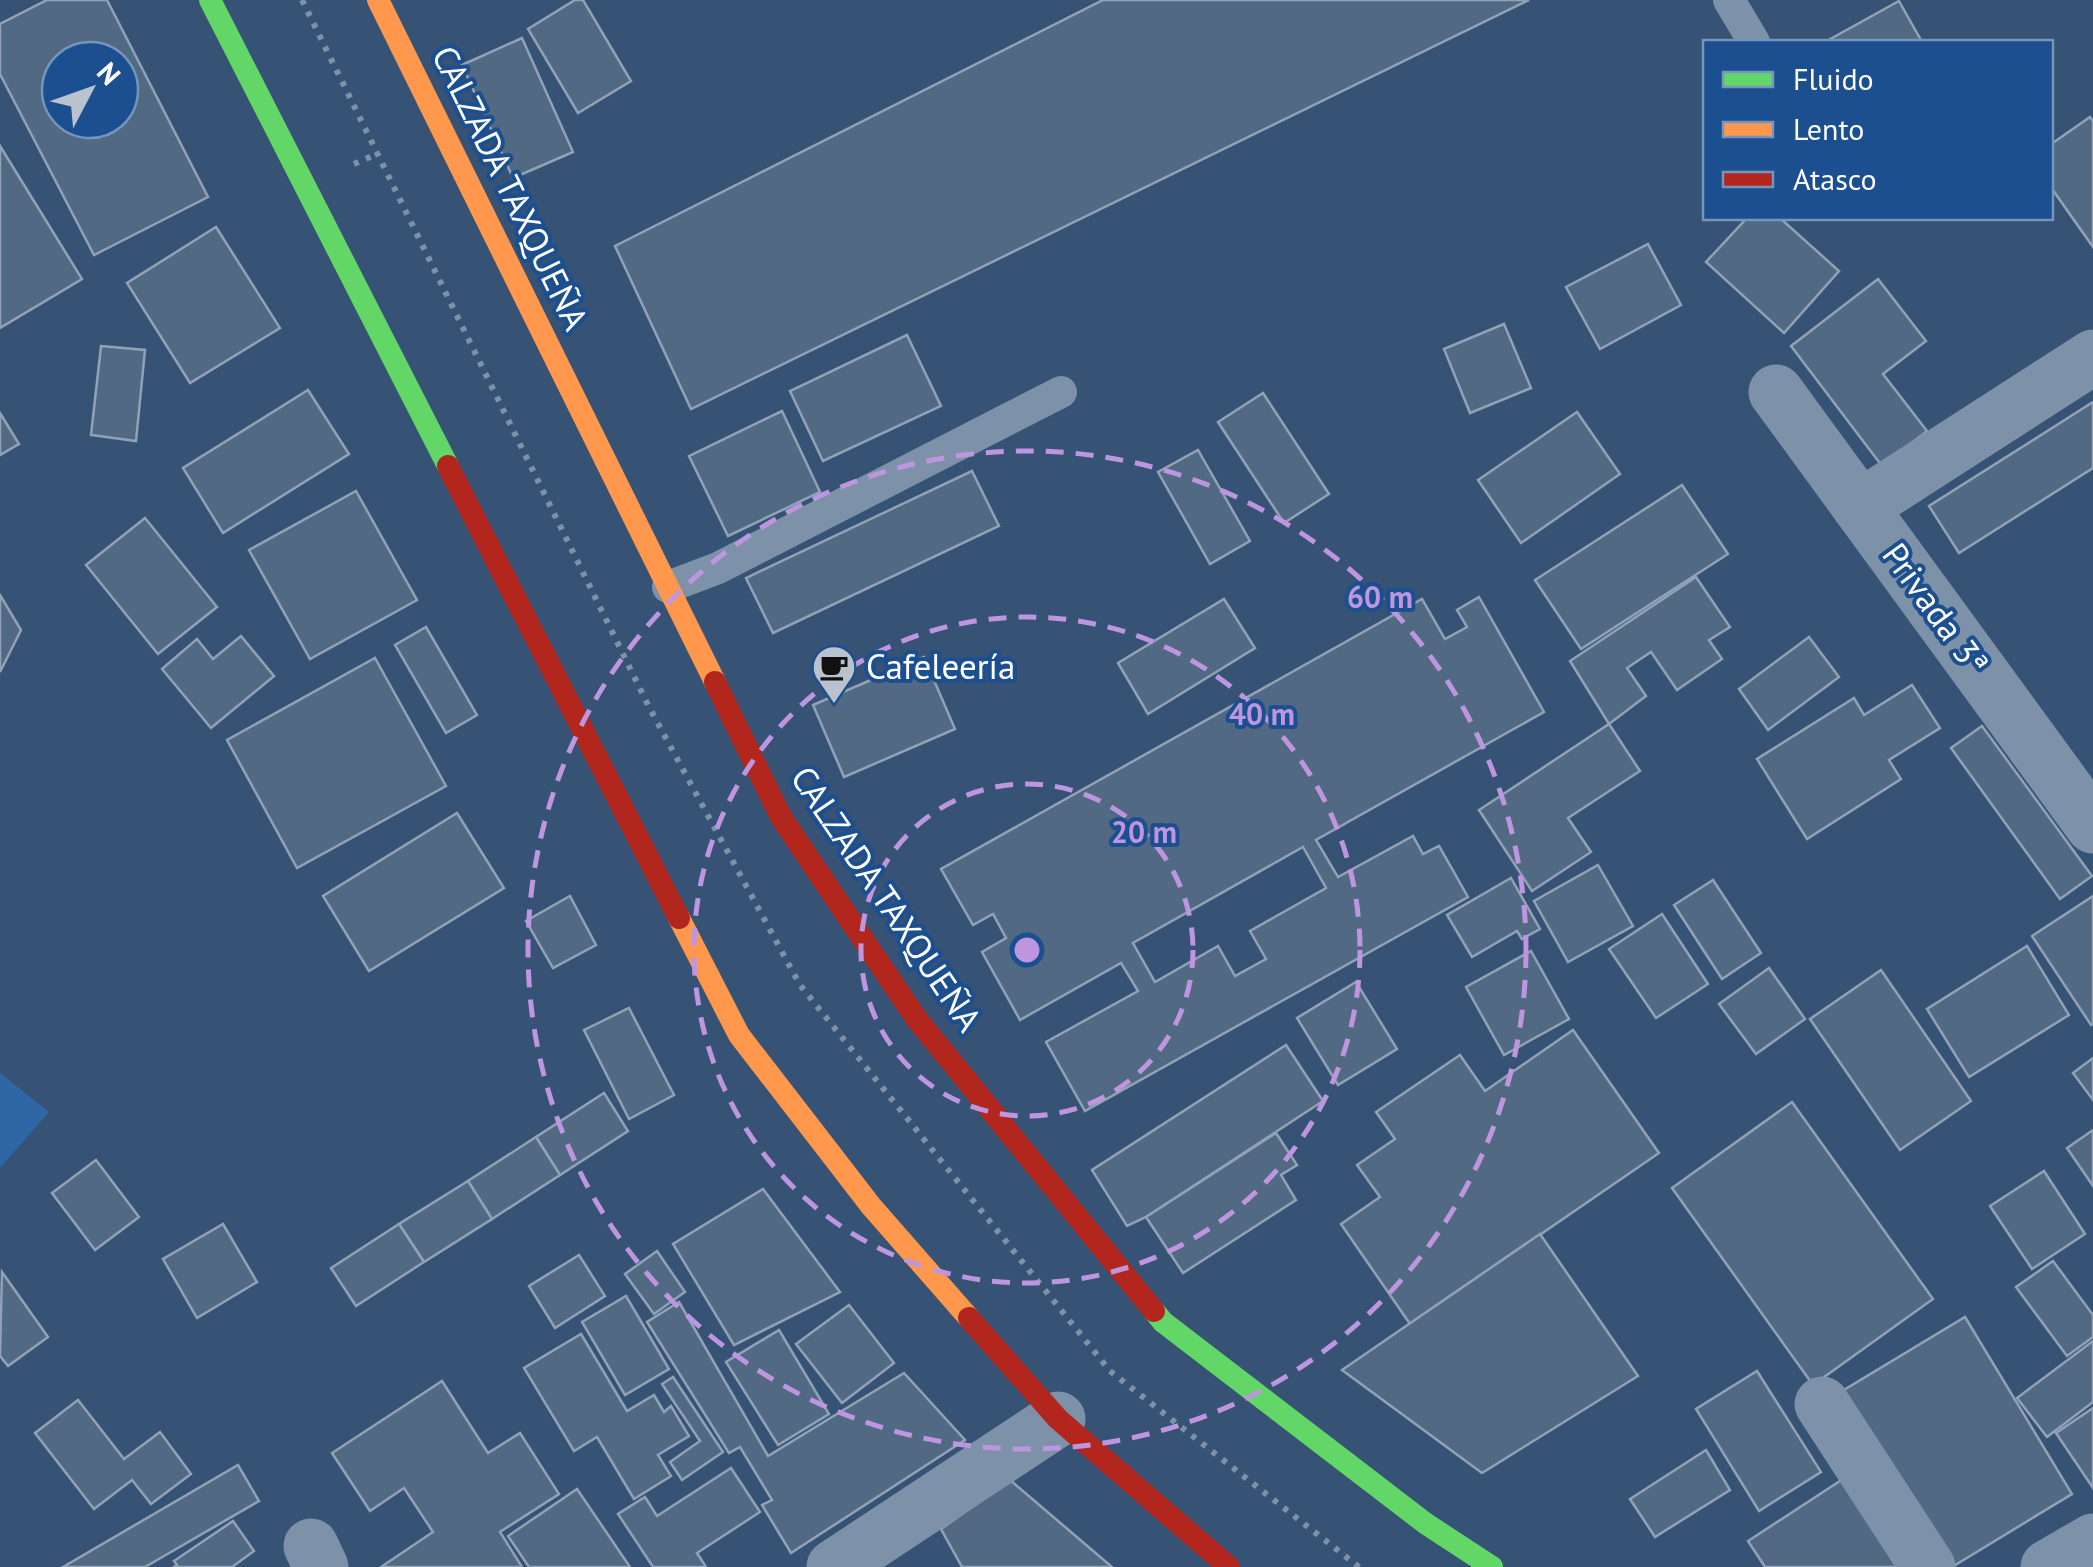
<svg xmlns="http://www.w3.org/2000/svg" width="2093" height="1567" viewBox="0 0 2093 1567" font-family="'PT Sans',sans-serif">
<style>
.green{fill:#2f66a5}
.building{fill:#526984;stroke:#92a2b6;stroke-width:2.5;fill-rule:evenodd}
.lines{fill:none;stroke-linecap:round;stroke-linejoin:round}
.path{stroke:#7d92a8;stroke-width:6;stroke-dasharray:5 8;stroke-linecap:butt}
.lane{stroke:#7d92a8;stroke-width:32}
.street{stroke:#7d92a8;stroke-width:55}
.fast{stroke:#63d668;stroke-width:22}
.slow{stroke:#ff974d;stroke-width:22}
.jam{stroke:#b3261e;stroke-width:22}
.ring{fill:none;stroke:#bd96df;stroke-width:5;stroke-dasharray:18 12}
.labels{text-anchor:middle;stroke-width:8;stroke-linejoin:round;paint-order:stroke}
.street-label{font-size:35px;fill:#fff;stroke:#1b4f8f}
.poi-label{font-size:35px;fill:#fff;stroke:#1b4f8f;text-anchor:start}
.centre{fill:#bd96df;stroke:#1b4f8f;stroke-width:5}
.ring-label{font-size:30px;text-anchor:middle;font-weight:bold;fill:#bd96df;stroke:#1b4f8f;stroke-width:8;stroke-linejoin:round;paint-order:stroke}
</style>
<rect width="100%" height="100%" fill="#365274"/>
<path class="green" d="M0 1073 49 1112 0 1168Z"/>
<g class="building">
<path d="M47 0H107L208 197 94 255 0 74V24ZM60 60H120V120H60Z"/>
<path d="M575 0H583L631 81 578 113 528 29Z"/>
<path d="M1103 0H1529L691 409 615 246Z"/>
<path d="M1899 1 1922 42H1825Z"/>
<path d="M522 38 573 152 513 178 462 65Z"/>
<path d="M2090 117 2093 121V247L2050 186V145Z"/>
<path d="M0 146 82 279 0 328Z"/>
<path d="M1747 218H1780L1839 271 1784 333 1706 262Z"/>
<path d="M216 227 280 328 190 383 127 283Z"/>
<path d="M1648 244 1681 305 1600 349 1566 287Z"/>
<path d="M1878 279 1926 341 1883 374 1927 431 1882 466 1791 346Z"/>
<path d="M1504 324 1531 388 1470 413 1444 349Z"/>
<path d="M907 335 941 406 823 461 790 391Z"/>
<path d="M101 346 145 350 136 441 91 435Z"/>
<path d="M308 390 349 454 223 533 183 468Z"/>
<path d="M1263 393 1329 494 1284 523 1218 422Z"/>
<path d="M2093 402V468L1959 553 1929 506Z"/>
<path d="M782 411 820 492 728 536 689 456Z"/>
<path d="M1577 412 1620 474 1521 543 1478 480Z"/>
<path d="M0 413 19 444 0 455Z"/>
<path d="M1198 450 1250 541 1210 564 1158 472Z"/>
<path d="M972 471 999 526 773 633 746 578Z"/>
<path d="M1682 485 1728 554 1581 649 1535 580Z"/>
<path d="M356 491 417 600 310 659 249 550Z"/>
<path d="M145 518 217 607 158 654 86 565Z"/>
<path d="M1696 577 1730 627 1709 640 1722 659 1677 690 1651 652 1627 668 1646 696 1609 724 1570 661Z"/>
<path d="M0 595 21 630 0 672Z"/>
<path d="M1479 597 1544 712 1316 840 1338 877 1413 836 1423 854 1439 846 1468 897 1085 1111 1046 1042 1138 991 1121 963 1020 1020 982 952 1006 938 993 914 973 925 941 869 1422 599 1445 639 1467 627 1457 610ZM1303 847 1326 888 1250 931 1266 959 1235 976 1218 946 1155 982 1133 943Z"/>
<path d="M1224 599 1255 648 1148 714 1118 663Z"/>
<path d="M426 627 477 715 446 733 395 645Z"/>
<path d="M241 636 274 676 211 728 162 669 197 639 213 659Z"/>
<path d="M1809 637 1839 677 1768 730 1739 689Z"/>
<path d="M924 657 955 729 844 777 813 705Z"/>
<path d="M375 658 446 786 297 868 227 740Z"/>
<path d="M1912 685 1940 728 1889 760 1901 779 1807 839 1757 759 1854 698 1864 715Z"/>
<path d="M1609 724 1640 771 1568 818 1591 852 1532 891 1479 810Z"/>
<path d="M1982 726 2092 876 2060 899 1951 748Z"/>
<path d="M457 813 504 888 369 971 323 896Z"/>
<path d="M1598 865 1633 926 1568 962 1534 901Z"/>
<path d="M1511 878 1540 929 1522 939 1517 931 1472 957 1447 915Z"/>
<path d="M1713 880 1761 953 1722 979 1674 905Z"/>
<path d="M570 896 596 945 553 968 526 921Z"/>
<path d="M2093 896V1024L2091 1025 2032 936Z"/>
<path d="M1662 914 1708 984 1656 1018 1609 949Z"/>
<path d="M2027 946 2069 1015 1969 1077 1927 1009Z"/>
<path d="M1531 951 1569 1019 1504 1055 1466 987Z"/>
<path d="M1769 968 1805 1019 1756 1054 1719 1004Z"/>
<path d="M1881 970 1971 1101 1900 1150 1810 1019Z"/>
<path d="M1356 982 1397 1049 1338 1085 1297 1018Z"/>
<path d="M629 1008 674 1095 629 1119 584 1030Z"/>
<path d="M1573 1030 1659 1153 1410 1324 1341 1224 1380 1197 1357 1165 1395 1139 1376 1112 1460 1055 1485 1091Z"/>
<path d="M1286 1045 1323 1101 1146 1217 1127 1226 1092 1170Z"/>
<path d="M2093 1058V1100L2073 1073Z"/>
<path d="M604 1093 628 1131 560 1175 536 1137Z"/>
<path d="M1792 1102 1933 1299 1813 1385 1672 1188Z"/>
<path d="M2093 1130V1186L2067 1148Z"/>
<path d="M1276 1133 1297 1165 1281 1175 1296 1200 1183 1273 1146 1217Z"/>
<path d="M536 1137 560 1175 492 1219 468 1181Z"/>
<path d="M96 1160 139 1217 95 1250 52 1193Z"/>
<path d="M2044 1171 2085 1234 2032 1269 1990 1206Z"/>
<path d="M468 1181 492 1219 424 1262 399 1224Z"/>
<path d="M763 1189 840 1292 734 1345 673 1244Z"/>
<path d="M223 1224 257 1282 197 1318 163 1259Z"/>
<path d="M399 1224 424 1262 356 1306 331 1268Z"/>
<path d="M1540 1234 1638 1376 1482 1473 1342 1370Z"/>
<path d="M657 1251 685 1292 654 1314 625 1274Z"/>
<path d="M579 1255 605 1296 555 1328 529 1286Z"/>
<path d="M2053 1261 2093 1315V1337L2067 1356 2016 1287Z"/>
<path d="M2 1272 48 1337 8 1366 0 1356Z"/>
<path d="M626 1296 669 1369 625 1395 582 1322Z"/>
<path d="M679 1302 768 1456 904 1373 965 1440 791 1553 762 1505 772 1500 740 1447 729 1453 647 1322Z"/>
<path d="M849 1305 894 1363 842 1403 796 1344Z"/>
<path d="M1965 1317 2072 1494 1952 1567 1839 1393Z"/>
<path d="M779 1330 829 1414 778 1445 726 1362Z"/>
<path d="M581 1334 627 1411 654 1395 664 1412 671 1406 689 1436 658 1455 671 1476 634 1499 597 1437 574 1451 524 1368Z"/>
<path d="M2093 1341V1402L2047 1437 2017 1398Z"/>
<path d="M1757 1371 1821 1472 1759 1511 1696 1409Z"/>
<path d="M673 1377 723 1452 682 1480 670 1462 700 1441 662 1384Z"/>
<path d="M442 1381 488 1453 520 1433 559 1494 500 1532 522 1567H381L433 1532 404 1488 370 1511 332 1453Z"/>
<path d="M78 1400 124 1459 160 1432 191 1474 151 1504 132 1480 94 1509 35 1433Z"/>
<path d="M2093 1408V1488L2056 1433Z"/>
<path d="M1706 1450 1730 1490 1655 1537 1630 1499Z"/>
<path d="M238 1465 259 1501 145 1567H63Z"/>
<path d="M731 1468 760 1512 697 1553 706 1567H653L618 1514 645 1497 657 1516Z"/>
<path d="M1843 1479 1900 1567H1765L1748 1541Z"/>
<path d="M1010 1480 1112 1567H962L941 1529Z"/>
<path d="M577 1489 630 1567H529L508 1536Z"/>
<path d="M233 1521 254 1551 232 1567H174L177 1565 174 1561Z"/>
</g>
<g class="lines">
<g class="path">
<path d="M302 0 649 707 800 985 1110 1371 1359 1567"/>
<path d="M354 164 379 153"/>
</g>
<g class="lane">
<path d="M1729 0 1754 42"/>
<path d="M668 587 718 568 1061 392"/>
</g>
<g class="street">
<path d="M1776 392 2093 826"/>
<path d="M1860 507 2093 357"/>
<path d="M1822 1404 1928 1567"/>
<path d="M311 1546 321 1567"/>
<path d="M834 1567 1058 1419"/>
<path d="M2048 1567 2093 1541"/>
</g>
<g class="fast">
<path d="M210 0 448 466"/>
<path d="M1154 1311 1163 1322 1425 1523 1492 1567"/>
</g>
<g class="slow">
<path d="M378 0 715 682"/>
<path d="M679 918 739 1035 871 1206 969 1318"/>
</g>
<g class="jam">
<path d="M448 466 679 918"/>
<path d="M715 682 781 817 916 1018 1154 1311"/>
<path d="M969 1318 1058 1419 1229 1567"/>
</g>
</g>
<g class="ring">
<circle cx="1027" cy="950" r="166"/>
<circle cx="1027" cy="950" r="333"/>
<circle cx="1027" cy="950" r="499"/>
</g>
<defs>
<g id="cafe-pin" transform="scale(2.25)"><path d="M0 17L-7.5 6A9.5 9.5 0 1 1 7.5 6Z" fill="#b9c2ce" stroke="#1b4f8f"/><path d="M-5.5-4.5H6V0H3Q3 3.5 0 3.5H-2.5Q-5.5 3.5-5.5 0ZM3-3.2v2h1.7v-2ZM-6 4.5H4V6H-6Z" fill="#111"/></g>
</defs>
<g fill-rule="evenodd">
<use href="#cafe-pin" x="834" y="667"/>
</g>
<g class="labels">
<g class="street-label">
<text transform="translate(510 188) rotate(64)" y="12">CALZADA TAXQUEÑA</text>
<text transform="translate(1935 609) rotate(54)" y="12">Privada 3ª</text>
<text transform="translate(886 899) rotate(56)" y="12">CALZADA TAXQUEÑA</text>
</g>
<g class="poi-label">
<text x="866" y="679">Cafeleería</text>
</g>
</g>
<circle cx="1027" cy="950" r="15" class="centre"/>
<g class="ring-label">
<text x="1380" y="608">60 m</text>
<text x="1262" y="725">40 m</text>
<text x="1144" y="843">20 m</text>
</g>
<rect x="1703" y="40" width="350" height="180" fill="#1b4f8f" stroke="#7695bc" stroke-width="2.5"/>
<rect x="1723" y="72" width="50" height="15" fill="#63d668" stroke="#7695bc" stroke-width="2.5"/>
<text x="1793" y="90" font-size="30" fill="#ffffff">Fluido</text>
<rect x="1723" y="122" width="50" height="15" fill="#ff974d" stroke="#7695bc" stroke-width="2.5"/>
<text x="1793" y="140" font-size="30" fill="#ffffff">Lento</text>
<rect x="1723" y="172" width="50" height="15" fill="#b3261e" stroke="#7695bc" stroke-width="2.5"/>
<text x="1793" y="190" font-size="30" fill="#ffffff">Atasco</text>
<g transform="translate(90 90) rotate(49)"><circle r="48" fill="#1b4f8f" stroke="#7695bc" stroke-width="2.5"/>
<path d="M0-8L18 38L0 25L-18 38Z" fill="#b9c2ce"/>
<text y="-15" font-size="28" font-weight="bold" text-anchor="middle" fill="#ffffff">N</text>
</g>
</svg>
